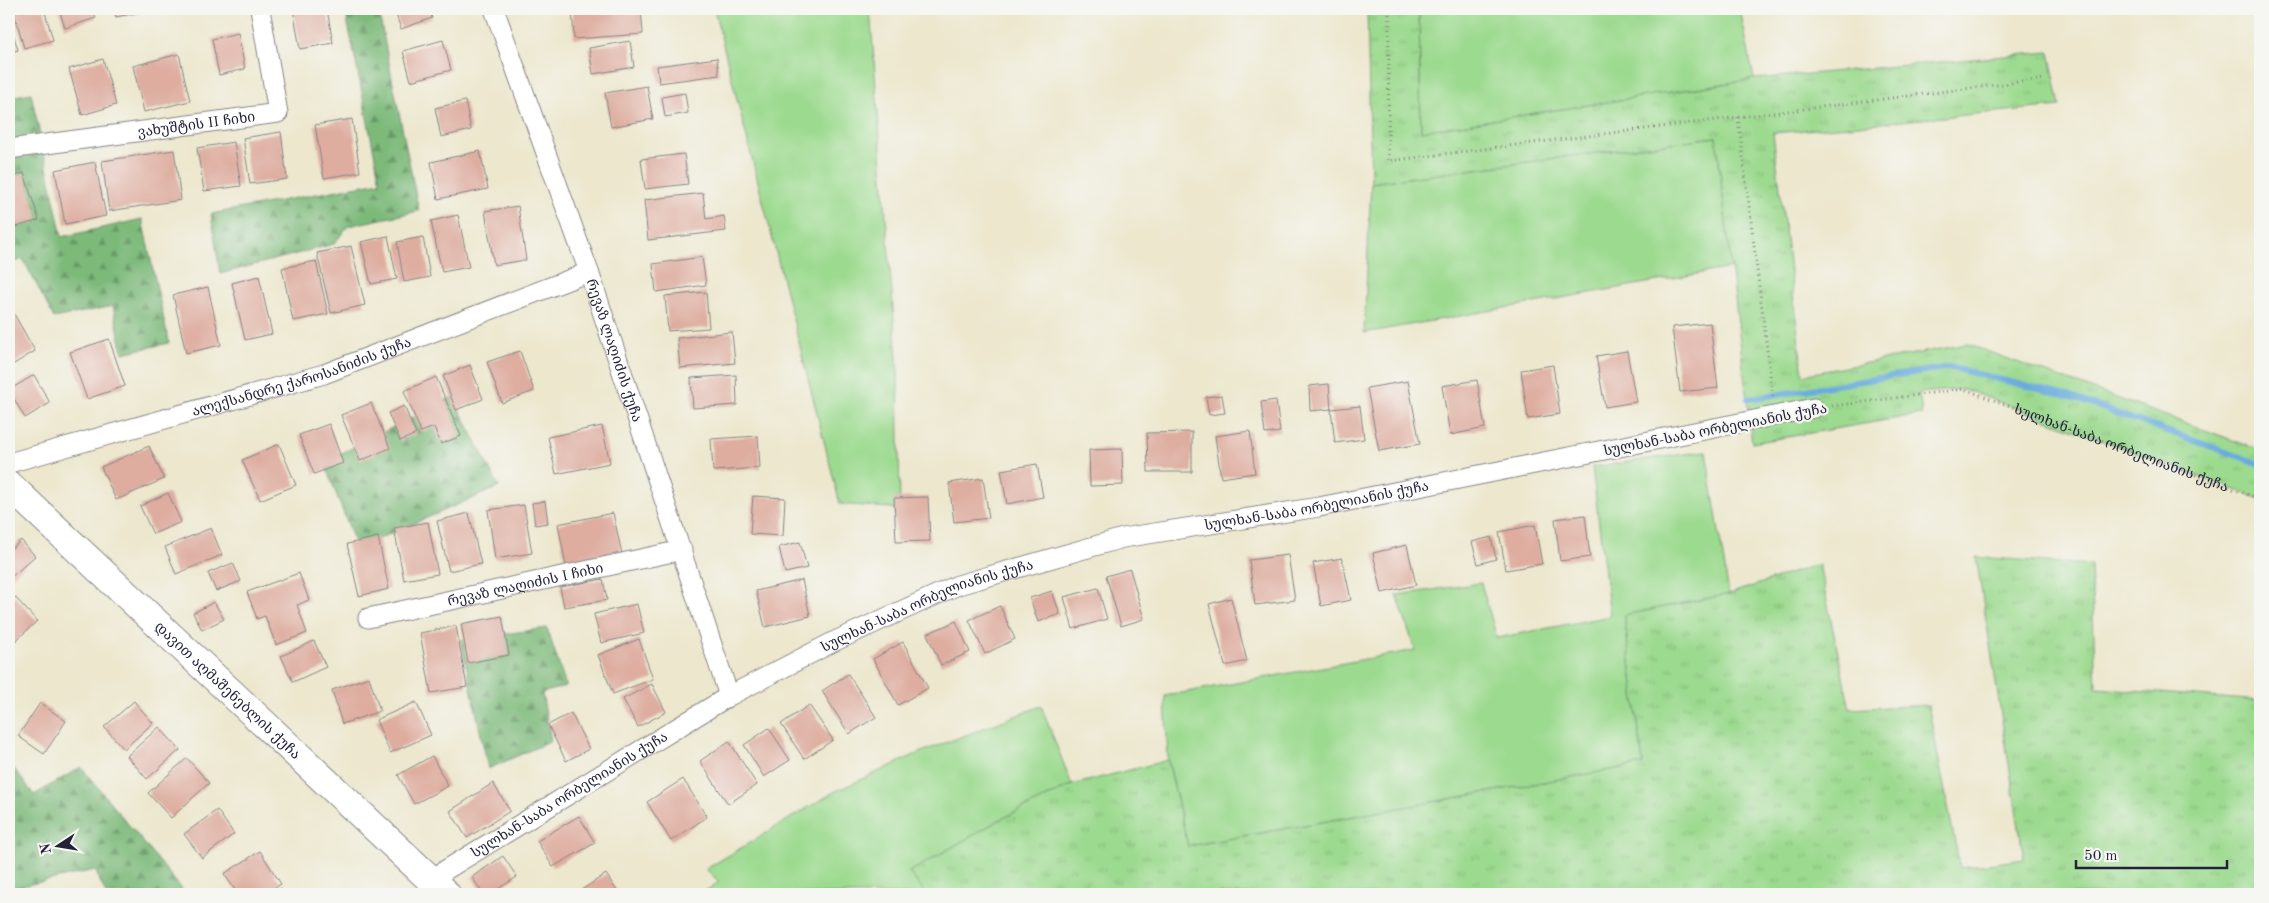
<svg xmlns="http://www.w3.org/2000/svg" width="2269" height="903" viewBox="0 0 2269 903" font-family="'Old Standard TT','Noto Serif Georgian',serif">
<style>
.grass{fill:url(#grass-tufts);stroke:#5f7e65}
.forest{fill:url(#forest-firs);stroke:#506e5a}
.garden{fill:#9cda8f;stroke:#5f7e65}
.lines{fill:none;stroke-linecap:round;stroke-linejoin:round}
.stream{stroke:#6aabde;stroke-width:6}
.building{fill:#deada0}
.street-casing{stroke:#878484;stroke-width:21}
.primary-casing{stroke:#878484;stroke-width:30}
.path{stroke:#878484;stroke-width:3;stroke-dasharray:1 4;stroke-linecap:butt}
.street{stroke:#fff;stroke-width:19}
.primary{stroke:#fff;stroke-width:28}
.labels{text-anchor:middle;stroke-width:4.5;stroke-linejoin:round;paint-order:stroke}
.street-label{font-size:14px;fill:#22223b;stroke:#f6f6f2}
</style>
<defs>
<pattern id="grass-tufts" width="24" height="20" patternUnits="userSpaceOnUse" patternTransform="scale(1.25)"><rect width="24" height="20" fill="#9cda8f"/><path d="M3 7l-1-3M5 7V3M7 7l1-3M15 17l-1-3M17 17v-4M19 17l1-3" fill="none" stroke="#86bb7c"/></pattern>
<pattern id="forest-firs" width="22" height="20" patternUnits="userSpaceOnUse" patternTransform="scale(1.25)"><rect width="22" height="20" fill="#7dba7a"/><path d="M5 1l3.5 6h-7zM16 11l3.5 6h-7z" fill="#669765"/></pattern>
</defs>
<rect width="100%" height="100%" fill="#f6f6f2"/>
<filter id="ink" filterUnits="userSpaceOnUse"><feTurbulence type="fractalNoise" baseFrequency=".02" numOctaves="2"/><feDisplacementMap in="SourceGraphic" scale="10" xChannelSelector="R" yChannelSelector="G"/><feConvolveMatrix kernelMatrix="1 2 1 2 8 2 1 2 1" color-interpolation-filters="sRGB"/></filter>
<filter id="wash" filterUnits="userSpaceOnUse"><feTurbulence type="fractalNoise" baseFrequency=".0096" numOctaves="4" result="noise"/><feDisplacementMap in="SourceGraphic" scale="20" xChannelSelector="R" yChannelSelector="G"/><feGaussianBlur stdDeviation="1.12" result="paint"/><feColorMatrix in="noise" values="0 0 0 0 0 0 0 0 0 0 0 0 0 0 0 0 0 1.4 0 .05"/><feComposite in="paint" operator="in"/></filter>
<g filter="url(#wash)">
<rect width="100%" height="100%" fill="#ece7cd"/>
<g class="grass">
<path d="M1367 9H1419L1421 131 1754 79 2049 52 2060 106 1773 133 1803 375 1967 344 2260 450V499L1964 389 1919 393 1922 414 1752 443 1716 137 1371 183Z"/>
<path d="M1976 557 2091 565 2096 688 2260 701V894H1925L1924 889 1897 894H926L909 872 999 820 1072 785 1168 760 1188 846 1643 764 1624 615 1729 594 1819 564 1850 709 1928 705 1960 868 2024 859Z"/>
</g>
<g class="forest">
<path d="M345 9H378L419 211 348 226 334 244 220 274 211 214 380 182Z"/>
<path d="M31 93 62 237 142 219 169 343 123 353 113 306 54 318 23 259 9 264V97Z"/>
<path d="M453 397 499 487 357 548 324 462Z"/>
<path d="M547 628 566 686 542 693 551 741 488 769 461 640Z"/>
<path d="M9 762 34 795 81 767 186 894H106L95 870 9 889Z"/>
</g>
<g class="garden">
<path d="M714 9H870L898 372 900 509 840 504Z"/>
<path d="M1419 9H1740L1754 79 1421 131Z"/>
<path d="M1716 137 1731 268 1364 333 1371 183Z"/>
<path d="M1706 451 1729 594 1624 615 1643 764 1188 846 1168 760 1165 696 1415 650 1397 595 1481 583 1497 638 1610 616 1592 467Z"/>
<path d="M1041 706 1072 785 999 820 909 872 926 894H701L719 882 706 869 834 792 919 753Z"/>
</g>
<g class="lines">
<path class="stream" d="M1748 399 1949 367 2071 397 2260 464"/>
</g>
<g id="blocks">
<g class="building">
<path d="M13 9H44L53 40 24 48Z"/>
<path d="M59 9H93L96 18 65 28Z"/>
<path d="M114 9H151V10L116 17Z"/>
<path d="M293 9H327L333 43 300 49Z"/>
<path d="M394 9H429L432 18 401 29Z"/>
<path d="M572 9H641L643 34 574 39Z"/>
<path d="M9 20 18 50 9 53Z"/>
<path d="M238 33 245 69 219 75 212 39Z"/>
<path d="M443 40 451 70 411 81 403 51Z"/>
<path d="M630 41 634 67 593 74 589 48Z"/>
<path d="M179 54 190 101 144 112 133 66Z"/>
<path d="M717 58 719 75 659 83 657 66Z"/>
<path d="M103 59 116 105 82 115 69 69Z"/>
<path d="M647 86 653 119 611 127 605 93Z"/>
<path d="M685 93 688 113 665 117 662 97Z"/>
<path d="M465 101 471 130 441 137 435 108Z"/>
<path d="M352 119 360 172 324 178 315 125Z"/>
<path d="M281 132 287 179 250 184 243 138Z"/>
<path d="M234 142 241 186 204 191 197 148Z"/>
<path d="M174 150 181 200 109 211 102 161Z"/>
<path d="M480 151 488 189 438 199 431 162Z"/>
<path d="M684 154 688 184 645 189 641 159Z"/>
<path d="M95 162 106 216 65 224 55 170Z"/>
<path d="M24 173 39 220 16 227 9 205V178Z"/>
<path d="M703 193 706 219 724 216 726 231 648 240 644 200Z"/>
<path d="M518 206 526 260 494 265 485 211Z"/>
<path d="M458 215 469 267 442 272 431 221Z"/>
<path d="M388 236 397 279 371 284 361 242Z"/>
<path d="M423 237 430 277 404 282 397 242Z"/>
<path d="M351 246 365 305 331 313 317 253Z"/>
<path d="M702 257 706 285 656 292 653 264Z"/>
<path d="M316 261 328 314 293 321 282 268Z"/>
<path d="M259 276 272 334 245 340 232 283Z"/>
<path d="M208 287 221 345 186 353 173 295Z"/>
<path d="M706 292 709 328 668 331 665 296Z"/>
<path d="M9 305 35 351 9 367Z"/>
<path d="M1710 323 1718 388 1680 392 1672 327Z"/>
<path d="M732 332 735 363 680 368 677 338Z"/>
<path d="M109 339 125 386 87 399 70 352Z"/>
<path d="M520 351 534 391 502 403 487 362Z"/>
<path d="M1627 351 1636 402 1605 407 1596 356Z"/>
<path d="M470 365 483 399 456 410 443 376Z"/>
<path d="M1553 365 1560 414 1528 419 1521 370Z"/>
<path d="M34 375 50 403 25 418 9 390Z"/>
<path d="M736 375 737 405 693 408 691 378Z"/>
<path d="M436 377 461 436 441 444 434 427 421 432 404 391Z"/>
<path d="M1477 380 1485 428 1450 435 1442 386Z"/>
<path d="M1408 381 1420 444 1379 451 1367 388Z"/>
<path d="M1329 384 1331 409 1360 406 1364 439 1335 443 1331 409 1310 411 1309 386Z"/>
<path d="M1222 395 1225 413 1209 415 1206 397Z"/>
<path d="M1276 400 1280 432 1265 434 1261 402Z"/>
<path d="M371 403 390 448 360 461 341 415Z"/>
<path d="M404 406 416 434 400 441 388 413Z"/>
<path d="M329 424 343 463 314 474 299 435Z"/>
<path d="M602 426 610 463 556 474 548 437Z"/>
<path d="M1250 431 1255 473 1221 478 1215 436Z"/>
<path d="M1192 432V472H1148L1147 433Z"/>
<path d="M758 436 760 468 713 471 711 439Z"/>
<path d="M279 444 296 485 260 500 242 460Z"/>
<path d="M149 446 164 479 116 500 101 467Z"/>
<path d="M1122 449 1123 485 1090 486 1089 450Z"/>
<path d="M1037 464 1043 497 1007 504 1001 470Z"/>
<path d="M983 478 989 518 954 522 949 483Z"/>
<path d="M168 493 181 522 153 534 140 506Z"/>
<path d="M753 496 785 498 783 536 750 534Z"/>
<path d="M928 497 930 541 896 542 894 498Z"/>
<path d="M545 501 548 523 535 525 532 503Z"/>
<path d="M524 505 532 553 495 559 488 510Z"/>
<path d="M469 513 481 564 449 571 437 521Z"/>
<path d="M613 513 622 554 566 566 558 524Z"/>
<path d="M1585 515 1590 557 1560 561 1555 519Z"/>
<path d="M428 522 438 574 404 580 394 528Z"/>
<path d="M1535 525 1542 564 1506 570 1499 532Z"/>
<path d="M211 528 222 555 176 574 165 547Z"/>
<path d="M378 537 389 589 359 596 347 544Z"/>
<path d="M1491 537 1496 559 1478 564 1472 542Z"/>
<path d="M21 540 35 556 9 579V551Z"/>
<path d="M800 542 807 568 785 573 779 547Z"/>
<path d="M1407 545 1416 585 1382 593 1373 553Z"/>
<path d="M1288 555 1295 600 1255 605 1249 560Z"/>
<path d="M1342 558 1351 600 1321 606 1313 563Z"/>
<path d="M233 563 241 581 216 591 208 573Z"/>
<path d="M1130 569 1144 619 1121 626 1106 576Z"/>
<path d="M299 573 309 600 297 605 307 633 276 645 265 616 257 619 247 592Z"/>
<path d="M603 579 607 600 564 607 560 587Z"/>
<path d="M802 580 810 616 765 627 756 591Z"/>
<path d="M1098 588 1107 619 1073 629 1064 597Z"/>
<path d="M1052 591 1060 614 1038 622 1030 598Z"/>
<path d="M14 596 37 621 9 647V601Z"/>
<path d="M1231 598 1247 661 1225 666 1209 604Z"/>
<path d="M214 602 224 619 202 630 193 613Z"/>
<path d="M637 604 644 633 601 643 594 614Z"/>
<path d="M1000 606 1015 639 985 654 969 620Z"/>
<path d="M502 616 509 655 468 663 461 624Z"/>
<path d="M956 621 970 652 941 665 927 634Z"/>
<path d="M456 626 467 687 431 693 420 633Z"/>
<path d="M639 639 653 679 613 694 598 655Z"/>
<path d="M314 641 326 667 293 682 281 656Z"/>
<path d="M903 642 928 688 898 705 873 659Z"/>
<path d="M848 674 876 717 849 734 822 691Z"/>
<path d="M369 677 380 711 342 724 332 690Z"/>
<path d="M652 684 666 712 638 727 623 699Z"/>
<path d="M134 701 153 723 124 749 104 727Z"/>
<path d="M416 702 431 735 390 753 376 720Z"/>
<path d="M40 703 66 721 44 754 18 736Z"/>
<path d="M809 705 833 740 804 759 781 724Z"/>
<path d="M571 713 589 749 566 761 548 725Z"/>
<path d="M159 727 180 750 147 779 127 756Z"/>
<path d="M769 728 790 760 764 777 744 745Z"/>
<path d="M729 741 757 785 728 804 700 761Z"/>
<path d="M432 756 448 786 414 804 398 775Z"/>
<path d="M187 758 209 783 171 818 148 793Z"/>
<path d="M683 779 707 817 671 841 647 802Z"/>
<path d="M493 783 510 811 467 838 450 811Z"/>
<path d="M217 810 234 834 202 858 184 834Z"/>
<path d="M579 816 595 843 553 867 537 841Z"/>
<path d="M260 851 281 884 264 894H238L224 874Z"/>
<path d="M503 856 517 877 490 894H483L472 877Z"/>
<path d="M606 874 619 894H575Z"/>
<path d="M281 888 284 894H270Z"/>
</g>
</g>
</g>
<g filter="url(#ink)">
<use href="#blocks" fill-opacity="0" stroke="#878484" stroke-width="1"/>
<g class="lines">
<g class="street-casing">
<g id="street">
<path id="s2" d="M494 9 589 272 729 696"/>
<path id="s3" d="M9 149 278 113 260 9"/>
<path id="s4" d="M9 463 324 374 589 272"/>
<path id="s5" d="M368 618 682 550"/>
<path id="s6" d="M431 879 729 696 833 642 958 585 1123 538 1319 507 1814 408"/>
</g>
</g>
<g class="primary-casing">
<g id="primary">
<path id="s7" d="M9 485 446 894"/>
</g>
</g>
<g class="path">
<path d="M1389 9 1388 161 2044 79"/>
<path d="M1738 117 1773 397"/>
<path id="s1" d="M1832 406 1964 389 2260 499"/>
</g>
<use href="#street" class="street"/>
<use href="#primary" class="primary"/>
</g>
</g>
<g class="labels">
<g class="street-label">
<text dy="5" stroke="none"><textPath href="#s3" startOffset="189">ვახუშტის II ჩიხი</textPath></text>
<text dy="5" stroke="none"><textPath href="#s2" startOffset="362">რევაზ ლაღიძის ქუჩა</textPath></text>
<text dy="5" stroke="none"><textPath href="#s4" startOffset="305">ალექსანდრე ქაროსანიძის ქუჩა</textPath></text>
<text transform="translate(1715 429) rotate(-11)" y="5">სულხან-საბა ორბელიანის ქუჩა</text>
<text dy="5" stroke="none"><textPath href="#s1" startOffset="301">სულხან-საბა ორბელიანის ქუჩა</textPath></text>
<text dy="5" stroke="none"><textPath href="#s6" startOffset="972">სულხან-საბა ორბელიანის ქუჩა</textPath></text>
<text dy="5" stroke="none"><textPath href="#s5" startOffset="161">რევაზ ლაღიძის I ჩიხი</textPath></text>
<text dy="5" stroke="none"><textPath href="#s6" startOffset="568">სულხან-საბა ორბელიანის ქუჩა</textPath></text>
<text dy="5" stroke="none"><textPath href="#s7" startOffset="300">დავით აღმაშენებლის ქუჩა</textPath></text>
<text dy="5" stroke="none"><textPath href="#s6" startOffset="162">სულხან-საბა ორბელიანის ქუჩა</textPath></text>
</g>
</g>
<rect width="2269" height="903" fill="none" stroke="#f6f6f2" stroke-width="30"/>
<g transform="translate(58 846) rotate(258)" stroke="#f6f6f2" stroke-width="4" paint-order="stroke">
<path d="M0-4L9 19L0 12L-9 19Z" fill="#22223b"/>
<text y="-8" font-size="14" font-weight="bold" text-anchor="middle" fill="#22223b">N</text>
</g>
<path d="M2076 860v8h151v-8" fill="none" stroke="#22223b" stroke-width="2.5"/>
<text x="2084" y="860" font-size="15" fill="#22223b" stroke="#f6f6f2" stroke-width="4" paint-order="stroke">50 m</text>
</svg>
